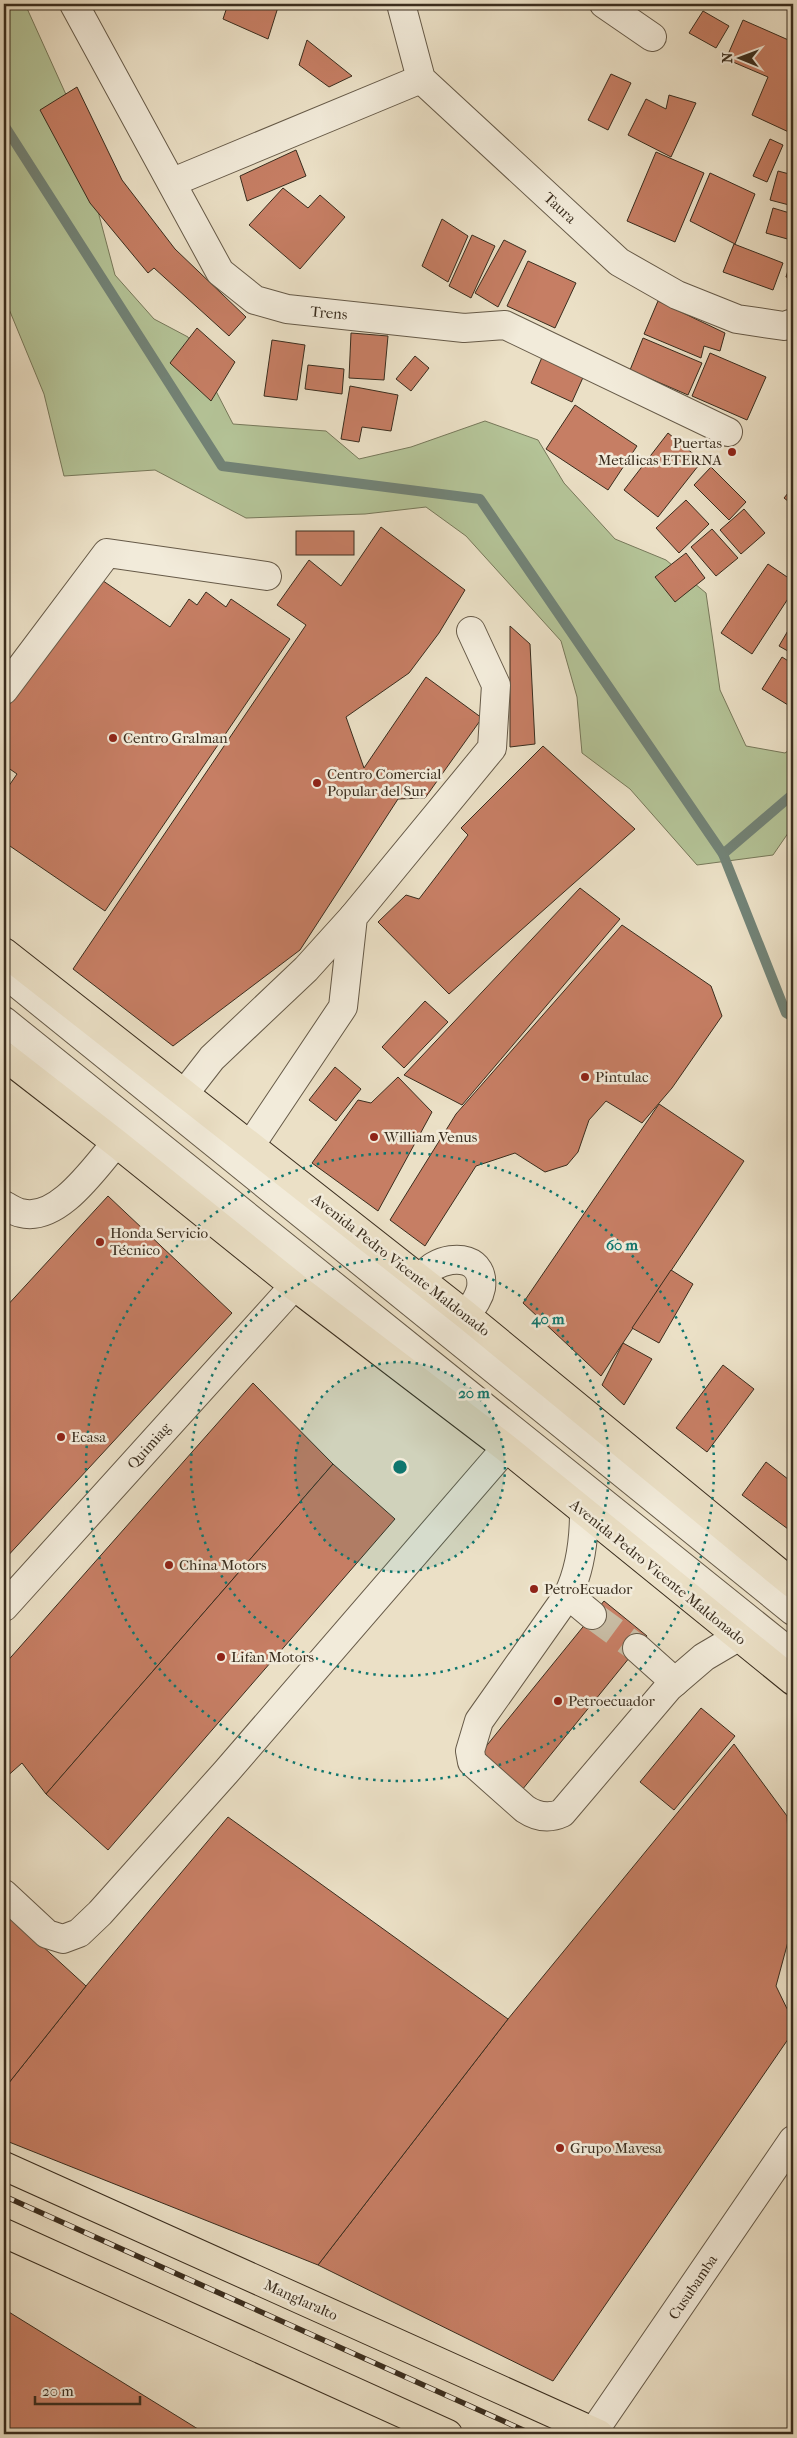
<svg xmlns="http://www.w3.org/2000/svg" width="797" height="2438" viewBox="0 0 797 2438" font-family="'IM FELL French Canon',serif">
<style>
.green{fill:#b4c397;stroke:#77785a}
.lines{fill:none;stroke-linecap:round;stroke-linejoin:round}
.stream{stroke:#728377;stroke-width:10}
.building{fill:#c67e64;stroke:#3a2d1e}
.minor-tunnel{stroke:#c8bca4;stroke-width:28;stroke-dasharray:28 14;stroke-linecap:butt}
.minor-casing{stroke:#665a48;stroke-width:30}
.major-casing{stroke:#3a2d1e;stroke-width:30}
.minor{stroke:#f2ebda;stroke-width:28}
.major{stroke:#ebe0c6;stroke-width:28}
.rail-casing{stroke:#3a2d1e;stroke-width:5.5}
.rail{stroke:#f2ebda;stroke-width:4;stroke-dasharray:11;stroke-linecap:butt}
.ring{fill:none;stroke:#0f766e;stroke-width:2.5;stroke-dasharray:2.5 5}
.poi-dot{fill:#8f2418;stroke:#f2ebda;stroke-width:2}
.labels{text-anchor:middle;stroke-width:5;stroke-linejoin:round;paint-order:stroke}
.street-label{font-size:15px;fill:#3a2d1e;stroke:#f2ebda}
.poi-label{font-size:15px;fill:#3a2d1e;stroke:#f2ebda;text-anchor:start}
.centre{fill:#0f766e;stroke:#f2ebda;stroke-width:2.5}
.ring-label{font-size:15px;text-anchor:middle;font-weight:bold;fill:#0f766e;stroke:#f2ebda;stroke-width:5;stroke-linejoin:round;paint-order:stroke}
</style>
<rect width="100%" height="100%" fill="#ebe0c6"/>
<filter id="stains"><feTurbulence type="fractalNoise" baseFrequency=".004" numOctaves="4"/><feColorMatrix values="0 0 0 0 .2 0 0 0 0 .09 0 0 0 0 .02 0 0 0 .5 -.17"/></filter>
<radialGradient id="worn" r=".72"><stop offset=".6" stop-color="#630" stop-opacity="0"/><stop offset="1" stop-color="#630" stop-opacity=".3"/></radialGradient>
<path class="green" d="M4 4H25L68 99 115 275 154 319 188 337 233 424 326 431 359 459 411 447 485 421 538 440 564 483 615 539 666 560 706 593 720 690 746 746 785 753 793 747V826L773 855 697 865 630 789 582 753 577 697 561 641 466 536 426 507 365 514 246 518 155 470 64 476 44 394 4 297Z"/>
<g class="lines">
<g class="stream">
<path d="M4 125 222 466 480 499 723 854 786 1013 793 1017"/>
<path d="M723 854 793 794"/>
</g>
</g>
<g class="building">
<path d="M228 4H279L268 39 223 19Z"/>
<path d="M703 11 729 26 716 48 689 33Z"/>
<path d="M743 20 793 42V134L752 115 768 77 726 59Z"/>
<path d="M307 40 352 76 329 87 299 65Z"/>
<path d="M611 74 631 83 608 130 588 120Z"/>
<path d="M77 87 122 180 175 249 246 317 229 336 154 268 148 273 90 203 40 110Z"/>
<path d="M669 95 696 103 671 157 628 135 646 99 666 109Z"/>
<path d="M770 139 783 145 767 182 753 176Z"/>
<path d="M296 150 306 176 247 201 240 176Z"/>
<path d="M656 152 704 173 675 242 627 221Z"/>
<path d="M778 171 793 175V206L770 200Z"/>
<path d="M710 173 755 194 735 244 690 221Z"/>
<path d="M283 188 308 208 320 195 345 217 300 269 249 225Z"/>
<path d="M773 208 793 214 791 240 766 233Z"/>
<path d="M442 219 468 236 448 282 422 266Z"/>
<path d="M472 235 495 246 471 298 449 286Z"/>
<path d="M504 240 526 251 498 307 475 293Z"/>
<path d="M734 244 783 263 773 290 723 272Z"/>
<path d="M793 254V279L786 277Z"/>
<path d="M528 261 576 283 555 328 507 306Z"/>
<path d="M658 301 725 333 720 351 704 346 701 358 644 334Z"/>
<path d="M197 328 235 362 211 401 170 363Z"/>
<path d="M351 333 388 336 384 380 349 378Z"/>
<path d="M643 338 702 363 688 395 630 370Z"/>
<path d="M272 340 305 345 297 400 264 396Z"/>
<path d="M710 353 766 377 747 420 692 396Z"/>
<path d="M543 355 585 373 572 402 531 383Z"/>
<path d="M415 356 429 368 411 391 396 379Z"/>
<path d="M308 365 344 369 342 394 305 389Z"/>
<path d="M350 386 398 395 391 431 362 427 359 442 341 439Z"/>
<path d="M575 405 637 446 608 490 546 449Z"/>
<path d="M668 433 702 461 658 517 624 490Z"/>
<path d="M711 467 746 502 729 520 694 485Z"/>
<path d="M793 487V505L784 498Z"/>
<path d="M686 500 709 524 679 553 656 528Z"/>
<path d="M744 509 765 533 741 554 720 530Z"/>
<path d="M381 527 465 590 439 633 409 673 346 717 364 768 426 677 482 718 425 798 398 799 300 950 173 1046 73 969 306 625 277 605 309 560 341 586Z"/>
<path d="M712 529 738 558 716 576 691 547Z"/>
<rect x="296" y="531" width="58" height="24"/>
<path d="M686 553 705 578 675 602 655 577Z"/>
<path d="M768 564 793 581V591L752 654 721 633Z"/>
<path d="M96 576 170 627 189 599 197 605 206 592 226 607 231 599 290 639 105 911 4 842V793L17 774 4 765V712Z"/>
<path d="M793 622V654L779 646Z"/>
<path d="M510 626 530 644 535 744 510 747Z"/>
<path d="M782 657 793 664V695L788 705 762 689Z"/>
<path d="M543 746 635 829 449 994 378 922 406 895 419 899 468 835 461 828Z"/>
<path d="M580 888 620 919 462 1105 404 1075Z"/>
<path d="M622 925 711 986 722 1016 672 1088 642 1123 606 1101 589 1120 578 1152 567 1165 545 1172 515 1153 476 1166 425 1246 390 1220 456 1114Z"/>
<path d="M425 1001 448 1022 404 1068 382 1047Z"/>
<path d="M335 1067 361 1089 336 1121 309 1100Z"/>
<path d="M398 1077 432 1112 378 1211 312 1163 358 1100 371 1103Z"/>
<path d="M659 1104 744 1161 601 1376 523 1303Z"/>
<path d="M108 1196 232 1313 4 1560V1309Z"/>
<path d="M671 1270 693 1284 659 1343 632 1328Z"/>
<path d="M623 1343 652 1359 624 1405 602 1385Z"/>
<path d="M723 1365 754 1389 707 1452 676 1428Z"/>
<path d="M253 1383 333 1464 46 1794 22 1763 4 1779V1665Z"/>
<path d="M766 1462 793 1483V1522L788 1529 742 1495Z"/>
<path d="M333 1464 395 1519 108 1850 46 1794Z"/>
<path d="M604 1601 647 1636 522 1790 479 1755Z"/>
<path d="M701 1708 735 1736 674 1810 640 1782Z"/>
<path d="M734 1744 787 1816 791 1882 789 1938 776 1986 793 2021V2032L553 2381 318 2265 508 2019Z"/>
<path d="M228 1817 508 2019 318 2265 4 2140V2089L86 1986Z"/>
<path d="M4 1911 86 1986 4 2089Z"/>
<path d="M4 2309 206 2434H4Z"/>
</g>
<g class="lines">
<path class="minor-tunnel" d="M592 1615 637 1648"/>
<g class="minor-casing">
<g id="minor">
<path d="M74 4 220 272 255 300 287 309 464 328 505 325 728 432"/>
<path d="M401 4 421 79 619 262 677 295 737 319 784 326 793 323"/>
<path d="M604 4 652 37"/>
<path d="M173 182 421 79"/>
<path d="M4 690 107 553 267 576"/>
<path d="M4 973 793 1611"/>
<path d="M4 1021 793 1655"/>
<path d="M184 1094 212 1058 306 969 353 917"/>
<path d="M250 1146 343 1007 353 917 492 748 496 685 471 631"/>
<path d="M4 1205C9 1208 15 1212 21 1213 58 1223 95 1167 116 1143"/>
<path d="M419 1279C424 1275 429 1269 434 1266 455 1254 485 1258 481 1288 479 1299 472 1307 466 1315"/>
<path d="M584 1512C584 1540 580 1570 568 1595L479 1721 470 1751 472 1762 525 1809C537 1817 549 1819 562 1813L669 1687 704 1657 738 1637"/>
<path d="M568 1595 592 1615"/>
<path d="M4 1607 294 1286"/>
<path d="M637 1648 675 1682"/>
<path d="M4 1894 47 1934 63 1939 79 1933 100 1913 226 1772 506 1448"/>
<path d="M592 2434 793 2140"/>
</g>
</g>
<g class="major-casing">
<g id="major">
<path d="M4 952 466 1315 793 1584"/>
<path d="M4 1056 116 1143 294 1286 506 1448 793 1681"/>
<path d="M4 2166 599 2434"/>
<path d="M4 2233 448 2434"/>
</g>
</g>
<use href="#minor" class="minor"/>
<use href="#major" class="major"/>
<g class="rail-casing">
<path id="rail" d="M4 2196 532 2434"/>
</g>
<use href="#rail" class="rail"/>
</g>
<circle cx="400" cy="1467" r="105" fill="#0f766e" fill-opacity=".12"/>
<g class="ring">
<circle cx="400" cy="1467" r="105"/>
<circle cx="400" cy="1467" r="209"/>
<circle cx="400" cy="1467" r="314"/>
</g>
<g class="poi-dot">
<circle cx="732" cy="452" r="5"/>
<circle cx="113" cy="738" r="5"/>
<circle cx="317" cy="783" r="5"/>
<circle cx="585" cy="1077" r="5"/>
<circle cx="374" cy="1137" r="5"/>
<circle cx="100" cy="1242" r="5"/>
<circle cx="61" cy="1437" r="5"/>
<circle cx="169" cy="1565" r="5"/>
<circle cx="534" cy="1589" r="5"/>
<circle cx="221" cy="1657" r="5"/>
<circle cx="558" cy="1701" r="5"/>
<circle cx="560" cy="2148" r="5"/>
</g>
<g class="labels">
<g class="street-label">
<text transform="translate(560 208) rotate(43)" y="5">Taura</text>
<text transform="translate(329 313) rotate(5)" y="5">Trens</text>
<text transform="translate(401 1265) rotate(38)" y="5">Avenida Pedro Vicente Maldonado</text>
<text transform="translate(149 1446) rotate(-48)" y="5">Quimiag</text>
<text transform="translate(658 1572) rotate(39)" y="5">Avenida Pedro Vicente Maldonado</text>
<text transform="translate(693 2287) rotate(-56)" y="5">Cusubamba</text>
<text transform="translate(301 2300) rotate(24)" y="5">Manglaralto</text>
</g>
<g class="poi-label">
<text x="722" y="448" text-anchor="end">Puertas<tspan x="722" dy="17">Metálicas ETERNA</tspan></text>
<text x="123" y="743">Centro Gralman</text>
<text x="327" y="779">Centro Comercial<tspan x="327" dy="17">Popular del Sur</tspan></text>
<text x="595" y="1082">Pintulac</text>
<text x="384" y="1142">William Venus</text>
<text x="110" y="1238">Honda Servicio<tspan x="110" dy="17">Técnico</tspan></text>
<text x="71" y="1442">Ecasa</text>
<text x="179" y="1570">China Motors</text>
<text x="544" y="1594">PetroEcuador</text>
<text x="231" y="1662">Lifan Motors</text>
<text x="568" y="1706">Petroecuador</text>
<text x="570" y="2153">Grupo Mavesa</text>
</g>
</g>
<circle cx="400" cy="1467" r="8" class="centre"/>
<g class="ring-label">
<text x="622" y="1250">60 m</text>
<text x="548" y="1324">40 m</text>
<text x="474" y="1398">20 m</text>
</g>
<rect width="797" height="2438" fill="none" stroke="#ebe0c6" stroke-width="20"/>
<rect x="5" y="5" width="787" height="2428" fill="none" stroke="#3a2d1e" stroke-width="2.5"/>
<rect x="10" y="10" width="777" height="2418" fill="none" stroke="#3a2d1e"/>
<g transform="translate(740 58) rotate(271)" stroke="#f2ebda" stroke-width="4" paint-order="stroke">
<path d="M0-4L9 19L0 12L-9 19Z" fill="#3a2d1e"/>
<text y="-8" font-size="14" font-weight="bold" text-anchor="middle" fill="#3a2d1e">N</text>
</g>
<path d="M35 2396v8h105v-8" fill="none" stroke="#3a2d1e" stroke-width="2.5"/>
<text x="42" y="2396" font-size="15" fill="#3a2d1e" stroke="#f2ebda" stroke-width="4" paint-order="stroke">20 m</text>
<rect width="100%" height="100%" filter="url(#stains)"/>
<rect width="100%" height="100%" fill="url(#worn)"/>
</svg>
